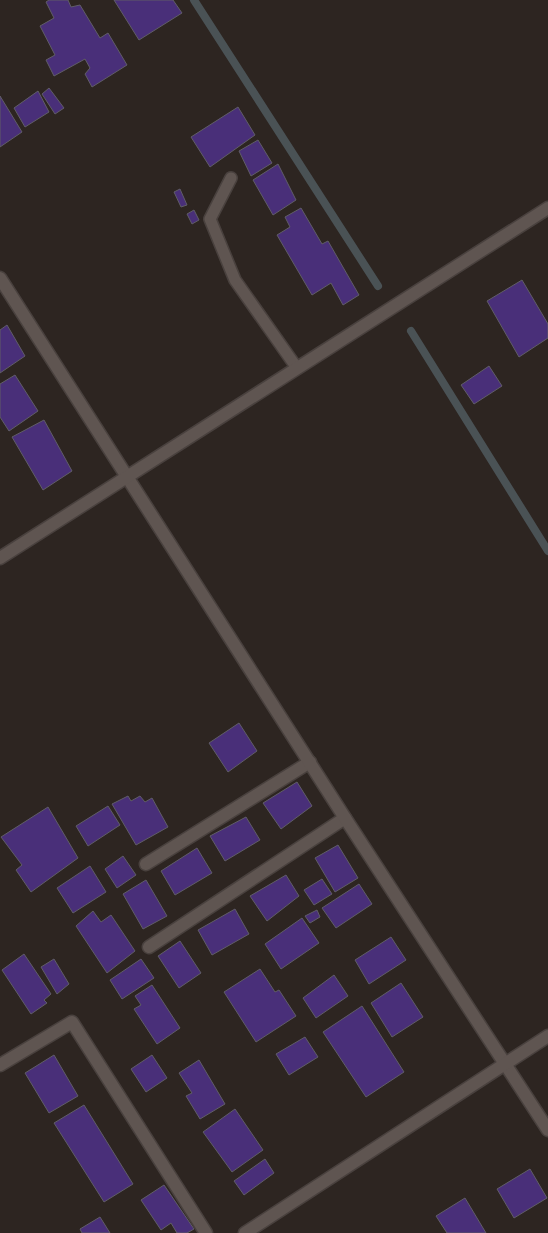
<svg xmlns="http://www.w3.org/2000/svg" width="548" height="1233" viewBox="0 0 548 1233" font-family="'Alegreya Sans',sans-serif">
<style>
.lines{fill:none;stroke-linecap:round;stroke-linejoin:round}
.stream{stroke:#4a5255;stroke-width:8}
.building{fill:#492f79;stroke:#605d67}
.service-casing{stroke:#49413e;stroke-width:14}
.minor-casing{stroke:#49413e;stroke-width:15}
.tertiary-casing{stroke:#49413e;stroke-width:15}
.service{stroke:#5f5551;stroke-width:11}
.minor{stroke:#5f5551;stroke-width:12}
.tertiary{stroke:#5f5551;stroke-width:12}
</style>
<rect width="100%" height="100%" fill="#2d2521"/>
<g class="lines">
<g class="stream">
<path d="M194 0 378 286"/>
<path d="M411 331 548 551"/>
</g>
</g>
<g class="building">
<path d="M49 0H68L71 7 80 5 100 38 108 33 127 65 92 87 85 74 90 68 85 59 54 76 46 60 55 55 40 26 54 18 46 2Z"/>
<path d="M114 0H173L182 13 139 40Z"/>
<path d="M49 88 64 108 55 114 42 94Z"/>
<path d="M38 91 49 112 25 127 14 108Z"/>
<path d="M0 96 22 132 0 147Z"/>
<path d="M238 107 255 135 210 167 191 137Z"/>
<path d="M258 140 272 163 251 176 239 151Z"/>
<path d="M278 164 296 200 273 215 253 180Z"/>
<path d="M180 189 187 205 181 207 174 192Z"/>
<path d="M301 208 322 244 328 241 359 295 343 305 331 283 312 295 277 235 290 227 285 217Z"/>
<path d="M194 210 199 220 192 224 187 214Z"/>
<path d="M522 280 548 324V338L519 357 487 301Z"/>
<path d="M7 325 25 356 0 373V330Z"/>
<path d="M489 366 502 386 474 404 461 385Z"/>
<path d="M15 375 38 411 9 431 0 417V384Z"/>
<path d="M44 420 72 471 43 490 12 437Z"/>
<path d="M239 723 257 751 228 772 209 743Z"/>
<path d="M297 782 312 806 281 829 263 803Z"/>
<path d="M128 796 131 801 140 796 145 802 152 798 168 827 136 845 112 804Z"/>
<path d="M108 806 120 825 88 846 76 826Z"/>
<path d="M48 807 78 858 31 892 16 870 22 865 1 837Z"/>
<path d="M246 817 260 840 225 861 210 836Z"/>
<path d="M338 845 358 878 335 892 315 858Z"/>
<path d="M197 848 212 873 175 895 161 871Z"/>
<path d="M123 856 136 875 117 888 105 869Z"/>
<path d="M90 866 106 892 73 913 57 888Z"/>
<path d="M286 875 299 896 267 921 250 896Z"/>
<path d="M322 879 332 894 314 905 304 890Z"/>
<path d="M146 880 167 916 143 929 123 894Z"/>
<path d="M359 884 372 904 336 928 322 908Z"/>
<path d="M235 909 249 934 212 955 198 930Z"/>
<path d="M317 910 320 917 310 923 305 916Z"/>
<path d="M93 911 101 922 111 915 135 951 107 973 76 926Z"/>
<path d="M302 918 319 943 281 969 265 944Z"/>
<path d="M391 937 406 960 369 984 355 960Z"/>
<path d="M180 941 201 973 179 988 158 956Z"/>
<path d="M24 954 51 994 44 1000 47 1003 31 1014 2 970Z"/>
<path d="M54 959 69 984 57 994 41 967Z"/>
<path d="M141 959 154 978 122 999 110 980Z"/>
<path d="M260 969 275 992 279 990 296 1016 256 1042 224 992Z"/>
<path d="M334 975 348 996 316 1018 303 998Z"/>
<path d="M401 983 423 1017 392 1037 371 1003Z"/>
<path d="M152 985 180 1028 157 1044 134 1009 141 1005 135 996Z"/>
<path d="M362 1006 404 1072 366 1097 323 1032Z"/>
<path d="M305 1037 318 1057 289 1075 276 1054Z"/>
<path d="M54 1055 78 1096 49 1113 25 1073Z"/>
<path d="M152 1055 167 1078 146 1092 131 1069Z"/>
<path d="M199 1060 225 1104 200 1119 186 1096 192 1093 179 1073Z"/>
<path d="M84 1105 133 1184 104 1202 54 1123Z"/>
<path d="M235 1109 263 1150 232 1172 203 1132Z"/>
<path d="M265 1159 274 1173 244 1195 234 1181Z"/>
<path d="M530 1169 547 1198 514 1218 497 1189Z"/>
<path d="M164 1185 194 1229 187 1233H177L171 1223 161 1230 141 1200Z"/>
<path d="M465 1198 486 1233H447L436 1216Z"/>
<path d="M100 1217 110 1233H82L80 1229Z"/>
</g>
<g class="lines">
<g class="service-casing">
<path id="service" d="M231 178 210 219 235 280 297 368"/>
</g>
<g class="minor-casing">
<g id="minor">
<path d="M146 864 310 762"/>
<path d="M149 947 345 818"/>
<path d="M0 1065 72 1022 206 1233"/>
</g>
</g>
<g class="tertiary-casing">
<g id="tertiary">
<path d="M0 278 345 818 548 1130"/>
<path d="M0 558 548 208"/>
<path d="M245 1233 548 1036"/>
</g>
</g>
<use href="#service" class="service"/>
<use href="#minor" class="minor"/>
<use href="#tertiary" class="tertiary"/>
</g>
</svg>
